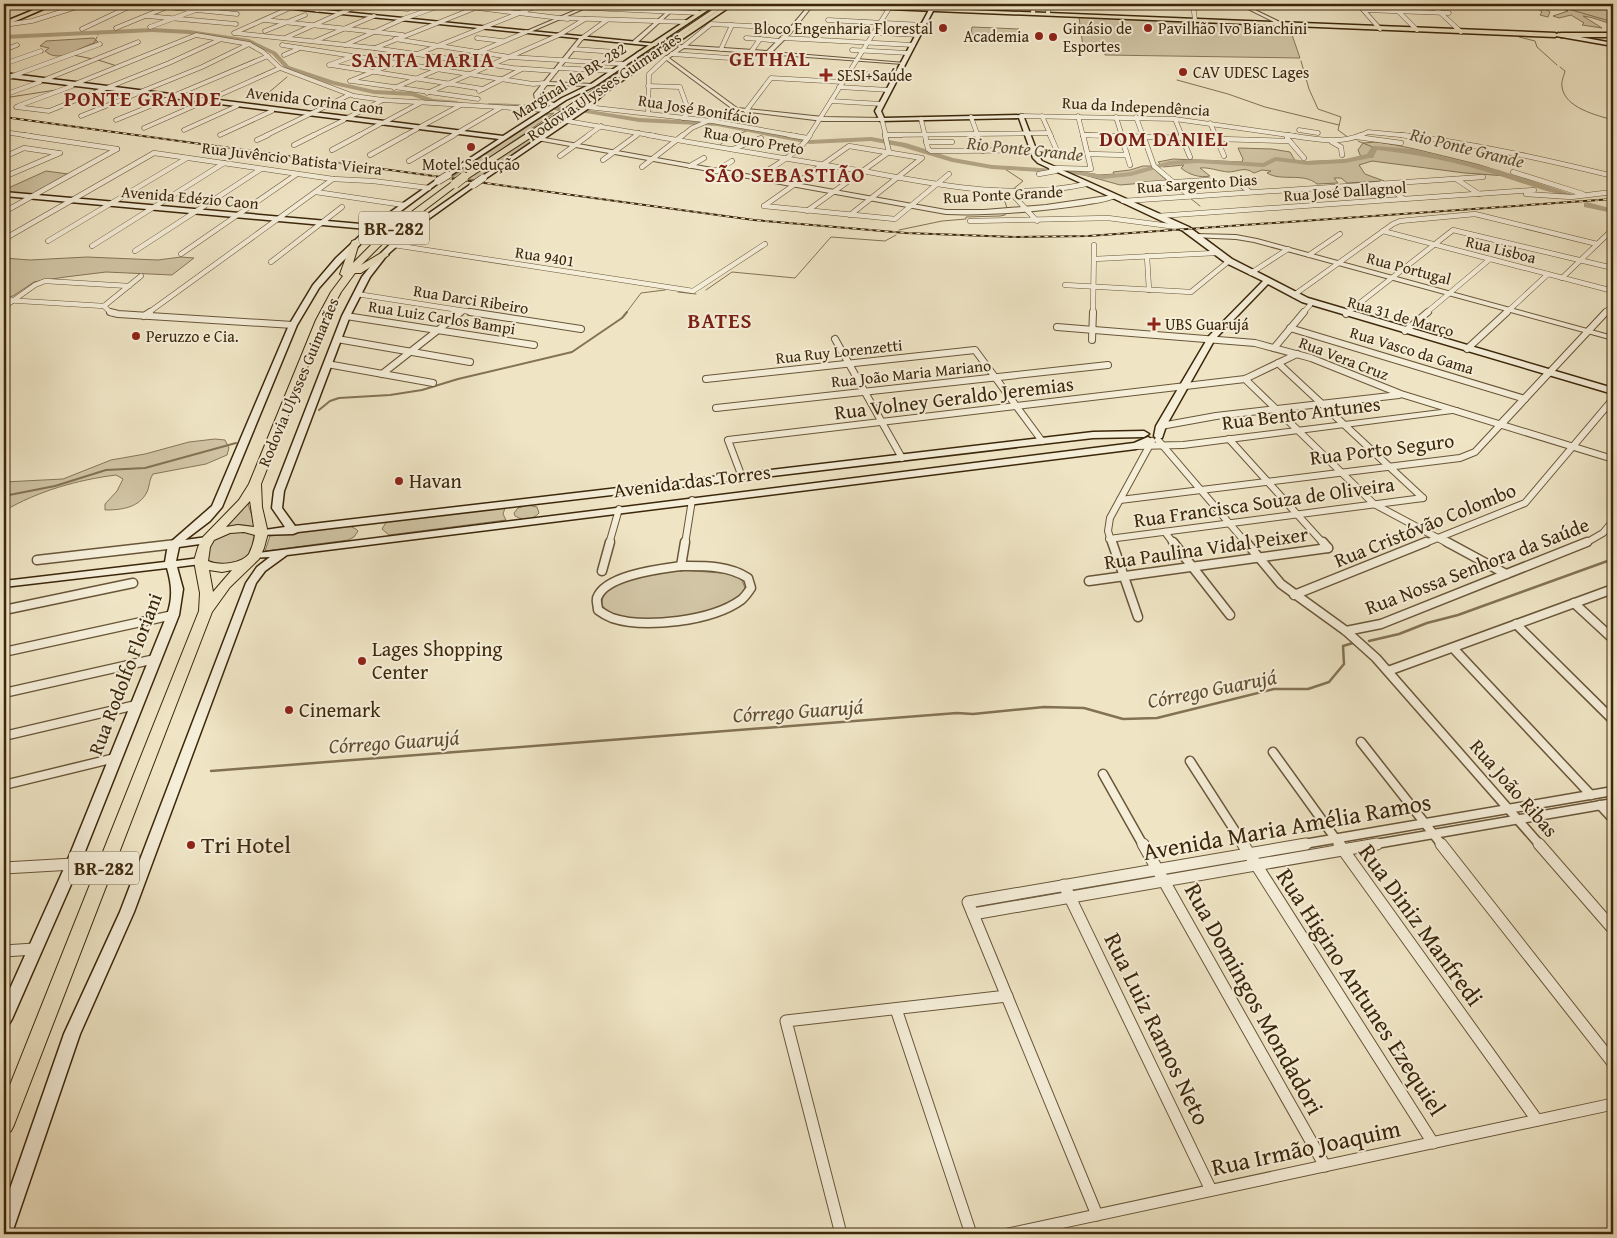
<svg xmlns="http://www.w3.org/2000/svg" width="1617" height="1238" viewBox="0 0 1617 1238" font-family="'Gentium Book Plus',serif">
<style>
.green{fill:#d1c5a5;stroke:#867658}
.lines{fill:none;stroke-linecap:round;stroke-linejoin:round}
.stream-far2{stroke:#837254;stroke-width:1}
.stream-far1{stroke:#837254;stroke-width:2}
.stream{stroke:#837254;stroke-width:2.5}
.river{fill:#b2a485;fill-rule:evenodd}
.minor-far4-casing{stroke:#695639;stroke-width:5}
.minor-far3-casing{stroke:#695639;stroke-width:5.5}
.minor-far2-casing{stroke:#695639;stroke-width:8}
.minor-far1-casing{stroke:#695639;stroke-width:11}
.minor-casing{stroke:#695639;stroke-width:13}
.tertiary-casing{stroke:#695639;stroke-width:2}
.secondary-casing{stroke:#3c270a;stroke-width:3}
.primary-casing{stroke:#3c270a;stroke-width:3}
.trunk-casing{stroke:#3c270a;stroke-width:2}
.minor-far4{stroke:#f5eed9;stroke-width:4}
.minor-far3{stroke:#f5eed9;stroke-width:4.5}
.minor-far2{stroke:#f5eed9;stroke-width:6}
.minor-far1{stroke:#f5eed9;stroke-width:8}
.minor{stroke:#f5eed9;stroke-width:11}
.tertiary{fill:#f5eed9;fill-rule:evenodd}
.secondary{fill:#f5eed9;fill-rule:evenodd}
.primary{fill:#efe5c5;fill-rule:evenodd}
.trunk{fill:#efe5c5;fill-rule:evenodd}
.rail-casing{stroke:#3c270a;stroke-width:2}
.rail{stroke:#f5eed9;stroke-width:1;stroke-dasharray:4;stroke-linecap:butt}
.secondary-bridge-casing{stroke:#3c270a;stroke-width:8;stroke-linecap:butt}
.trunk-bridge-far1-casing{stroke:#3c270a;stroke-width:8;stroke-linecap:butt}
.trunk-bridge-casing{stroke:#3c270a;stroke-width:10;stroke-linecap:butt}
.secondary-bridge{stroke:#f5eed9;stroke-width:7}
.trunk-bridge-far1{stroke:#efe5c5;stroke-width:6}
.trunk-bridge{stroke:#efe5c5;stroke-width:9}
.poi-dot{fill:#8f2418;stroke:#f5eed9;stroke-width:2}
.labels{text-anchor:middle;stroke-width:4;stroke-linejoin:round;paint-order:stroke}
.far-poi-label{font-size:16px;fill:#3c270a;stroke:#f5eed9;text-anchor:start}
.far-street-label{font-size:16px;fill:#3c270a;stroke:#f5eed9}
.far-water-label{font-size:18px;font-style:italic;fill:#5f4c2f;stroke:#f5eed9}
.shield{fill:#f5eed9;stroke:#746348;stroke-width:1}
.shield-label{font-size:19px;font-weight:bold;fill:#3c270a}
.street-label{font-size:20px;fill:#3c270a;stroke:#f5eed9}
.poi-label{font-size:20px;fill:#3c270a;stroke:#f5eed9;text-anchor:start}
.far-district-label{font-size:21px;font-weight:bold;letter-spacing:1px;fill:#7a1f14;stroke:#f5eed9}
.water-label{font-size:21px;font-style:italic;fill:#5f4c2f;stroke:#f5eed9}
.near-street-label{font-size:24px;fill:#3c270a;stroke:#f5eed9}
.near-poi-label{font-size:24px;fill:#3c270a;stroke:#f5eed9;text-anchor:start}
</style>
<rect width="100%" height="100%" fill="#efe5c5"/>
<filter id="stains"><feTurbulence type="fractalNoise" baseFrequency=".004" numOctaves="4"/><feColorMatrix values="0 0 0 0 .2 0 0 0 0 .09 0 0 0 0 .02 0 0 0 .5 -.17"/></filter>
<radialGradient id="worn" r=".72"><stop offset=".6" stop-color="#630" stop-opacity="0"/><stop offset="1" stop-color="#630" stop-opacity=".3"/></radialGradient>
<g class="green">
<path d="M1518 4H1613V24C1602 22 1594 17 1583 16L1602 28 1582 25 1584 23 1571 15 1559 18 1553 16 1568 11 1556 6 1543 7 1550 12 1548 17 1540 15 1542 12 1537 8Z"/>
<path d="M1079 17 1289 26 1300 58 1105 55 1104 48 1083 47Z"/>
<path d="M972 27 1019 29V36L971 34Z"/>
<path d="M94 38 98 42C84 48 58 64 45 51L49 48 40 46 46 41Z"/>
<path d="M554 113 460 178 452 177 543 115Z"/>
<path d="M566 114 570 116 477 180 467 179Z"/>
<path d="M1376 142C1402 145 1426 152 1452 158 1471 163 1490 166 1507 176L1465 173 1372 161 1359 165 1365 174 1384 181 1347 183 1341 178H1334L1338 183 1317 184C1303 172 1282 182 1267 173L1271 171 1262 170 1254 173C1244 166 1238 172 1228 172 1218 171 1209 167 1200 168L1210 176C1200 178 1189 175 1181 168L1184 165 1163 167 1158 162 1173 159 1242 162 1243 159 1238 148 1272 149 1290 152 1296 162 1346 160 1361 157 1358 150 1363 143Z"/>
<path d="M1143 166H1151L1167 181 1120 185 1063 169 1100 175 1114 174 1113 172 1130 170Z"/>
<path d="M46 171 68 174 30 195 4 193V190Z"/>
<path d="M87 257 158 260 181 257 194 258 172 275 106 272 65 277 34 282 13 296 4 298V258L30 260Z"/>
<path d="M215 439 225 440 229 448 227 455 206 464 153 474C149 480 150 485 147 492 139 508 121 510 105 510V504L117 491 123 479 116 475C77 480 38 491 4 511V482L63 479 111 460 145 454 189 442Z"/>
<path d="M247 501 256 528C245 523 233 525 222 529Z"/>
<path d="M528 505 537 507 539 513C533 520 523 521 515 516L514 513 518 508Z"/>
<path d="M505 508 503 514 506 520 389 535 382 529 387 521Z"/>
<path d="M350 526 356 529 358 531 354 537 348 540 265 551 270 536Z"/>
<path d="M240 530 254 534C257 561 229 566 209 563 195 542 226 534 240 530Z"/>
<path d="M683 570 732 574 742 580 745 588C733 615 644 624 619 617 612 615 603 610 602 603 601 579 667 572 683 570Z"/>
</g>
<g class="lines">
<g class="stream-far2">
<path d="M1551 4 1613 22"/>
<path d="M96 32 98 35"/>
<path d="M1519 37 1535 41 1537 47 1557 65"/>
<path d="M77 50 94 43 97 37"/>
<path d="M73 55 93 59"/>
<path d="M98 60 117 66"/>
<path d="M1301 61 1309 89 1318 109 1341 117 1338 130 1349 138"/>
<path d="M1560 67 1565 71C1564 76 1561 81 1562 87 1565 108 1596 115 1613 120"/>
<path d="M1177 80 1228 94 1265 107 1339 125"/>
<path d="M267 94 287 77"/>
<path d="M4 98 56 90"/>
<path d="M1358 141 1375 148"/>
<path d="M720 145 728 138 749 130"/>
<path d="M1002 167 1023 181 1012 190"/>
<path d="M1153 168 1169 181"/>
<path d="M1007 194 1004 199 1007 208"/>
<path d="M1190 198 1200 206"/>
<path d="M899 230 942 221 966 219V217L1000 216 1005 215 1006 212"/>
<path d="M706 290 732 272 795 278 831 237 885 241 896 235"/>
<path d="M678 292 696 294"/>
<path d="M626 313 641 293 665 290"/>
</g>
<g class="stream-far1">
<path d="M319 410 330 401 339 398 390 395 422 390 458 379 572 352 622 318 627 312"/>
<path d="M4 496 55 486 106 470 145 468 236 443"/>
</g>
<g class="stream">
<path d="M1369 641 1399 634 1427 623 1458 615 1613 559"/>
<path d="M211 771 957 713 973 714 1044 707 1084 708 1123 719 1157 718 1274 689H1308L1329 682 1344 664 1343 646 1353 643"/>
</g>
<g class="river">
<path d="M152 28 189 30 249 39 276 52 289 66 334 81 374 90 413 92 433 99 457 101 461 103 457 105 432 103 412 96 374 94 330 84 285 68 272 54 247 43 189 34 152 32 4 39V35Z"/>
<path d="M488 103 542 105 546 107 542 109 491 107 487 105Z"/>
<path d="M552 106 573 108 577 110C571 114 557 112 551 108Z"/>
<path d="M583 109 639 118 717 122 810 140 871 137 906 143 953 158 992 165 1073 170 1103 175 1130 172 1170 161 1197 159 1263 163 1275 157 1308 161 1345 159 1367 154 1372 146H1375L1412 149 1499 170 1575 195 1571 197C1545 192 1520 182 1494 174 1456 162 1417 154 1377 150L1373 158H1370L1345 163 1308 165 1276 161 1264 167 1197 163 1170 165 1131 176 1103 179 1073 174 992 169 952 162 902 147 871 141 810 144 717 126 639 122 586 113 582 111Z"/>
<path d="M1587 202 1613 209V213L1584 207V203Z"/>
</g>
<g class="minor-far4-casing">
<g id="minor-far4">
<path d="M500 4 699 13"/>
<path d="M1193 4 1195 20"/>
<path d="M1200 4 1244 6"/>
<path d="M1358 4 1380 29"/>
<path d="M1391 4 1417 30"/>
<path d="M1431 4 1461 32"/>
<path d="M358 5 408 9"/>
<path d="M4 6 36 8"/>
<path d="M167 7 237 14"/>
<path d="M915 7 917 4"/>
<path d="M1010 7 1034 8 1033 12"/>
<path d="M478 8 568 19"/>
<path d="M317 10 333 4"/>
<path d="M1364 10 1449 13"/>
<path d="M1048 13 1049 5"/>
<path d="M147 16 236 24"/>
<path d="M563 18 685 22"/>
<path d="M265 20 403 35"/>
<path d="M828 20 923 25"/>
<path d="M4 25 32 21 86 4"/>
<path d="M150 27 212 4"/>
<path d="M116 28 172 5"/>
<path d="M82 29 135 4"/>
<path d="M265 31 305 15"/>
<path d="M234 33 299 4"/>
<path d="M235 33 374 48 513 68 555 71"/>
<path d="M285 38 361 4"/>
<path d="M477 38 502 41"/>
<path d="M582 38 607 20"/>
<path d="M746 38 760 39"/>
<path d="M783 38 913 45"/>
<path d="M395 39 510 57 625 64"/>
<path d="M315 41 374 16"/>
<path d="M282 45 533 84 545 83"/>
<path d="M345 45 403 19 445 4"/>
<path d="M684 46 711 24 918 35"/>
<path d="M375 48 485 4"/>
<path d="M573 49 616 52"/>
<path d="M721 49 732 25"/>
<path d="M4 50 17 45"/>
<path d="M852 50 908 53"/>
<path d="M751 52 760 39 780 41"/>
<path d="M672 54 730 58"/>
<path d="M284 55 298 49"/>
<path d="M4 64 41 51"/>
<path d="M329 65 351 57"/>
<path d="M331 65 483 89"/>
<path d="M558 68 613 71"/>
<path d="M848 73 896 76"/>
<path d="M4 79 100 44"/>
<path d="M44 80 138 42"/>
<path d="M350 81 537 6"/>
<path d="M352 81 478 99"/>
<path d="M75 84 196 35 249 44 263 52 280 68 354 96 383 100 547 110"/>
<path d="M648 86 680 87 689 112 683 118"/>
<path d="M839 87 889 90"/>
<path d="M394 88 526 32"/>
<path d="M479 91 522 69"/>
<path d="M140 92 202 67 249 44"/>
<path d="M427 93 559 35 585 19"/>
<path d="M4 95 40 82"/>
<path d="M173 96 268 56"/>
<path d="M206 101 280 68"/>
<path d="M831 101 882 104"/>
<path d="M18 106 72 86"/>
<path d="M16 107 49 111 169 63 219 40"/>
<path d="M587 107 712 121 796 136"/>
<path d="M746 111 771 78 843 82"/>
<path d="M648 113 649 74 666 58"/>
<path d="M81 116 136 94"/>
<path d="M1021 116 1175 119 1295 136"/>
<path d="M1042 116 1051 136"/>
<path d="M1078 116 1083 136"/>
<path d="M971 117 978 136"/>
<path d="M1116 117 1122 136"/>
<path d="M1136 117 1143 136"/>
<path d="M347 118 383 100"/>
<path d="M921 119 925 136"/>
<path d="M1175 119 1182 136"/>
<path d="M116 120 170 98"/>
<path d="M882 120 886 136"/>
<path d="M567 121 655 136"/>
<path d="M383 123 422 102"/>
<path d="M1210 123 1216 136"/>
<path d="M420 127 461 105"/>
<path d="M144 128 203 102"/>
<path d="M184 130 237 106"/>
<path d="M1299 130 1318 133"/>
<path d="M4 132 31 136"/>
<path d="M220 135 272 111"/>
<path d="M885 135 1049 133"/>
<path d="M1083 135 1119 136"/>
<path d="M265 136 349 95"/>
<path d="M312 136 344 120"/>
<path d="M358 136 380 124"/>
<path d="M404 136 417 129"/>
<path d="M452 136 500 108"/>
<path d="M587 136 601 126"/>
<path d="M635 136 639 133"/>
<path d="M682 136 692 128 736 109"/>
<path d="M809 136 890 7"/>
<path d="M1359 136 1368 132 1411 136"/>
</g>
</g>
<g class="minor-far3-casing">
<g id="minor-far3">
<path d="M23 135 117 149"/>
<path d="M648 135C718 147 787 159 857 170 934 184 1009 201 1086 184"/>
<path d="M789 135 807 138"/>
<path d="M885 135H901"/>
<path d="M925 135 928 149 931 151 1035 150"/>
<path d="M977 135 983 151"/>
<path d="M1050 135 1058 153"/>
<path d="M1083 135 1289 141"/>
<path d="M1121 135 1130 165"/>
<path d="M1143 135 1154 166 1190 196"/>
<path d="M1181 135 1190 157"/>
<path d="M1215 135 1224 156"/>
<path d="M1286 135C1311 138 1337 145 1361 135"/>
<path d="M1401 135C1473 143 1543 159 1613 176"/>
<path d="M1357 137 1401 143"/>
<path d="M1287 138 1304 158"/>
<path d="M257 140 268 135"/>
<path d="M926 142H952"/>
<path d="M1332 142 1341 147 1342 155"/>
<path d="M294 145 314 135"/>
<path d="M733 149 761 138"/>
<path d="M332 150 360 135"/>
<path d="M1088 154 1127 155"/>
<path d="M370 155 406 135"/>
<path d="M560 156 589 135"/>
<path d="M4 157 24 148 58 153"/>
<path d="M603 160 637 135"/>
<path d="M409 161 454 135"/>
<path d="M690 166 704 158"/>
<path d="M642 167 683 135"/>
<path d="M1051 168 1091 169 1083 135"/>
<path d="M716 171 732 161"/>
<path d="M1513 172 1583 194"/>
<path d="M1039 174 1056 171"/>
<path d="M4 177 60 153"/>
<path d="M755 178C774 166 798 154 810 135"/>
<path d="M1232 178 1250 192"/>
<path d="M1456 179 1479 194"/>
<path d="M1382 183 1404 199"/>
<path d="M1145 184 1208 180"/>
<path d="M316 192 404 205"/>
<path d="M1011 193 1037 221"/>
<path d="M1526 194 1571 197 1613 192"/>
<path d="M1123 201 1483 177"/>
<path d="M764 206 849 146 922 158 850 215"/>
<path d="M764 206 895 219 949 174"/>
<path d="M807 211 889 152 885 135"/>
<path d="M4 212 117 149"/>
<path d="M1158 216 1534 190"/>
<path d="M970 221 1108 218 1185 228"/>
<path d="M1383 231 1613 291"/>
<path d="M6 238 154 153 333 179 373 181 429 188"/>
<path d="M48 241 187 158"/>
<path d="M394 245 693 291 765 244"/>
<path d="M92 246 224 163"/>
<path d="M135 251 261 169"/>
<path d="M181 254 297 174"/>
<path d="M1309 255 1340 234"/>
<path d="M1147 256 1149 290"/>
<path d="M1094 259 1215 253"/>
<path d="M271 262 342 207"/>
<path d="M1251 273 1288 249"/>
<path d="M1562 278 1613 229"/>
<path d="M1065 285 1191 292 1229 261"/>
<path d="M357 294 478 313"/>
<path d="M1294 295 1393 224 1400 221 1475 214 1597 244"/>
<path d="M4 300 104 306"/>
<path d="M104 306 111 313"/>
<path d="M104 306 141 276"/>
<path d="M4 307 35 285 45 281 129 286"/>
<path d="M148 313 333 179"/>
<path d="M460 313 462 311"/>
<path d="M1093 313 1094 245"/>
<path d="M1303 313 1310 305"/>
<path d="M1347 313 1453 230 1613 268"/>
<path d="M1426 313 1490 259"/>
<path d="M1506 313 1548 274"/>
<path d="M1605 313 1613 304"/>
</g>
</g>
<g class="minor-far2-casing">
<g id="minor-far2">
<path d="M110 312 118 314 293 325"/>
<path d="M470 312 581 329"/>
<path d="M1346 314 1349 312"/>
<path d="M144 316 150 312"/>
<path d="M346 316 534 345"/>
<path d="M1057 327 1255 343 1311 358 1401 394 1613 459"/>
<path d="M1290 328 1525 399"/>
<path d="M1405 331 1428 312"/>
<path d="M337 339 470 362"/>
<path d="M835 339 902 458"/>
<path d="M1092 340 1093 312"/>
<path d="M1274 348 1304 312"/>
<path d="M1467 349 1507 312"/>
<path d="M4 353 6 354 4 357"/>
<path d="M1278 363 1423 498"/>
<path d="M327 364 433 383"/>
<path d="M1549 373 1606 312"/>
<path d="M382 374 461 312"/>
<path d="M706 379 975 350 1042 441"/>
<path d="M1245 379 1374 504 1449 544"/>
<path d="M716 408 1108 365"/>
<path d="M1161 426 1216 416 1399 395"/>
<path d="M1229 439 1324 544"/>
<path d="M1158 440 1247 544"/>
<path d="M742 477 728 440 1245 379 1297 354"/>
<path d="M1120 500 1460 458 1475 452 1501 424"/>
<path d="M1165 532 1174 544"/>
<path d="M1109 539 1423 498"/>
<path d="M609 544 619 509"/>
<path d="M685 544 692 500"/>
<path d="M1112 544 1108 531 1110 518 1152 441"/>
<path d="M1423 544 1525 503 1613 399"/>
<path d="M1584 544 1603 533 1613 521"/>
</g>
</g>
<g class="minor-far1-casing">
<g id="minor-far1">
<path d="M1112 542 1138 617"/>
<path d="M1173 542 1230 615"/>
<path d="M1246 542 1281 584 1346 631 1376 658 1540 845"/>
<path d="M1323 542 1328 548"/>
<path d="M1447 542 1506 574"/>
<path d="M37 560 176 544"/>
<path d="M681 566C704 566 728 565 748 578L751 588C748 592 745 597 741 600 712 621 645 629 612 618 607 616 602 613 598 610 598 606 596 602 597 598 605 575 660 569 681 566Z"/>
<path d="M681 566 685 542"/>
<path d="M602 571 610 542"/>
<path d="M1089 581 1328 548"/>
<path d="M1294 595 1426 542"/>
<path d="M1574 603 1613 639"/>
<path d="M4 610 133 583"/>
<path d="M1516 624 1613 720"/>
<path d="M1346 631 1381 624 1587 542"/>
<path d="M1453 648 1591 795"/>
<path d="M4 652 173 615"/>
<path d="M1388 671 1613 589"/>
<path d="M4 693 155 659"/>
<path d="M4 736 136 705"/>
<path d="M1361 742 1442 845"/>
<path d="M1273 752 1340 845"/>
<path d="M1190 761 1244 845"/>
<path d="M1103 774 1143 845"/>
<path d="M4 785 115 758"/>
<path d="M1600 805 1613 819"/>
<path d="M1298 845 1613 791"/>
<path d="M1370 845 1613 803"/>
</g>
</g>
<g class="minor-casing">
<g id="minor">
<path d="M1143 844 1325 1166"/>
<path d="M1243 844 1433 1143"/>
<path d="M1339 844 1537 1120"/>
<path d="M1441 844 1613 1063"/>
<path d="M1539 844 1613 929"/>
<path d="M4 868 73 864"/>
<path d="M1064 885 1211 1190"/>
<path d="M973 914 1377 844"/>
<path d="M4 951 34 949"/>
<path d="M896 1009 971 1234"/>
<path d="M1097 1215 968 902 1306 844"/>
<path d="M841 1234 786 1021 1007 996"/>
<path d="M1008 1234 1613 1104"/>
</g>
</g>
<g class="tertiary-casing">
<g id="tertiary">
<path d="M590 4H595L528 33 524 32Z"/>
<path d="M676 4H680L637 43H633V41Z"/>
<path d="M810 4H814L792 32 772 52 905 63 903 64 684 48 669 58 737 108 823 117 882 118 884 119V121H823L734 110 664 58 679 47 677 46 679 45 767 51 788 30Z"/>
<path d="M1238 4H1243L1284 24 1280 25Z"/>
<path d="M580 37 584 38 549 82 593 84 595 85 593 86 547 85 540 94V97L558 105 555 107 541 103 535 99 534 94Z"/>
<path d="M539 137 946 210H984L1046 205 1114 195 1117 197C1108 202 1094 203 1084 205 1041 211 989 216 946 214L537 140 536 139Z"/>
<path d="M1195 234 1236 235 1257 239 1613 336V340L1254 242 1236 239 1193 237 1192 236Z"/>
<path d="M1546 371H1552L1553 373 1504 426H1498V422Z"/>
<path d="M1457 408 1461 410 1460 412 1183 448 1136 449 1132 446 1136 443 1183 442Z"/>
</g>
</g>
<g class="secondary-casing">
<g id="secondary">
<path d="M252 4H266L658 44 655 46 254 5Z"/>
<path d="M930 8 934 9 881 111 884 118 1023 115 1039 157 1042 161 1189 227 1232 259 1308 298 1613 388V394L1302 302 1268 284 1215 339 1166 426 1162 438H1156L1154 436 1156 426 1209 336 1263 281 1226 263 1183 231 1038 163 1033 158 1019 118 880 121 875 111Z"/>
<path d="M1558 33 1613 43V46L1556 36Z"/>
<path d="M668 44 673 45 606 92 589 108 485 179H481V177L585 106 602 90Z"/>
<path d="M640 51 642 54 595 86 566 100 448 177 445 175 446 174 499 139 4 77V73L503 136 562 98 591 84Z"/>
<path d="M436 180 441 181 374 231 342 262 319 288 297 325 222 507 210 521 185 540 207 537 212 540 207 543 179 547 176 561 200 558 205 561 200 564 177 567 183 589 179 615 80 864 12 1019 9 1024 4 1025V1002L66 864 167 615C173 598 172 585 167 568L4 587V581L165 562 167 550 172 541 212 506 289 325 313 285 336 258 367 229 4 196V192L372 225Z"/>
<path d="M471 184 476 185 423 223 387 255 370 277 350 316 284 491 282 508 295 526 1093 432 1144 431 1149 434 1144 437 1093 438 298 532 293 534 258 535 257 533 258 531 285 527 272 508 274 491 342 316 362 277 382 252 405 230Z"/>
<path d="M1148 437 1153 440 1151 442 1136 449 287 555 265 571 256 583 134 912 80 1034 13 1230 11 1234H4V1206L64 1034 120 912 246 583 257 567 270 557 250 558 249 556 250 554 1134 443Z"/>
</g>
</g>
<g class="primary-casing">
<g id="primary">
<path d="M48 4H55L4 26V22Z"/>
<path d="M711 4H717L642 54 637 53Z"/>
<path d="M728 4H734L672 46H668V44Z"/>
<path d="M816 4 1555 33 1558 35 1555 37 818 6Z"/>
<path d="M1613 33V37H1561L1558 35 1561 33Z"/>
</g>
</g>
<g class="trunk-casing">
<g id="trunk">
<path d="M721 4H728L580 104 574 103Z"/>
<path d="M560 112 567 114 467 179 460 177Z"/>
<path d="M452 182 459 184 389 237 361 265 381 253 384 252 389 255 361 273H355L341 292 326 320 261 484 262 507 268 533 264 548 259 559 230 587 212 612 14 1125 11 1131 4 1134V1100L199 611 200 593 194 561 198 547 203 537 239 500 249 484 316 320 331 292 343 276 340 274 352 241 355 240 359 243 353 263 383 233ZM250 501 254 527 238 525 226 527ZM244 532 255 535C254 541 252 548 249 554 241 564 219 566 208 561L210 547 214 540 230 533ZM209 570 222 572 232 570 213 592Z"/>
</g>
</g>
<use href="#minor-far4" class="minor-far4"/>
<use href="#minor-far3" class="minor-far3"/>
<use href="#minor-far2" class="minor-far2"/>
<use href="#minor-far1" class="minor-far1"/>
<use href="#minor" class="minor"/>
<use href="#tertiary" class="tertiary"/>
<use href="#secondary" class="secondary"/>
<use href="#primary" class="primary"/>
<use href="#trunk" class="trunk"/>
<g class="rail-casing">
<path id="rail" d="M4 117 754 220 906 233 1015 237 1088 236 1613 199"/>
</g>
<use href="#rail" class="rail"/>
<g class="secondary-bridge-casing">
<g id="secondary-bridge">
<path d="M438 181 448 175"/>
<path d="M473 185 483 178"/>
</g>
</g>
<g class="trunk-bridge-far1-casing">
<path id="trunk-bridge-far1" d="M563 114 578 103"/>
</g>
<g class="trunk-bridge-casing">
<path id="trunk-bridge" d="M455 184 464 177"/>
</g>
<use href="#secondary-bridge" class="secondary-bridge"/>
<use href="#trunk-bridge-far1" class="trunk-bridge-far1"/>
<use href="#trunk-bridge" class="trunk-bridge"/>
</g>
<g class="poi-dot">
<circle cx="943" cy="28" r="5"/>
<circle cx="1148" cy="28" r="5"/>
<circle cx="1039" cy="36" r="5"/>
<circle cx="1053" cy="37" r="5"/>
<circle cx="1183" cy="72" r="5"/>
<path d="M823.5 67.5h5v5h5v5h-5v5h-5v-5h-5v-5h5z"/>
<circle cx="471" cy="147" r="5"/>
<path d="M1151.5 316.5h5v5h5v5h-5v5h-5v-5h-5v-5h5z"/>
<circle cx="136" cy="336" r="5"/>
<circle cx="399" cy="481" r="5"/>
<circle cx="362" cy="661" r="5"/>
<circle cx="289" cy="710" r="5"/>
<circle cx="191" cy="845" r="5"/>
</g>
<g class="labels">
<g class="far-poi-label">
<text x="933" y="34" text-anchor="end">Bloco Engenharia Florestal</text>
<text x="1063" y="34">Ginásio de<tspan x="1063" dy="18">Esportes</tspan></text>
<text x="1158" y="34">Pavilhão Ivo Bianchini</text>
<text x="1029" y="42" text-anchor="end">Academia</text>
<text x="1193" y="78">CAV UDESC Lages</text>
<text x="837" y="81">SESI+Saúde</text>
<text x="471" y="170" text-anchor="middle">Motel Sedução</text>
<text x="1165" y="330">UBS Guarujá</text>
<text x="146" y="342">Peruzzo e Cia.</text>
</g>
<g class="far-street-label">
<text transform="translate(569 81) rotate(-32)" y="6">Marginal da BR-282</text>
<text transform="translate(604 86) rotate(-34)" y="6">Rodovia Ulysses Guimarães</text>
<text transform="translate(315 100) rotate(7)" y="6">Avenida Corina Caon</text>
<text transform="translate(1136 106) rotate(3)" y="6">Rua da Independência</text>
<text transform="translate(699 109) rotate(9)" y="6">Rua José Bonifácio</text>
<text transform="translate(754 140) rotate(10)" y="6">Rua Ouro Preto</text>
<text transform="translate(292 158) rotate(7)" y="6">Rua Juvêncio Batista Vieira</text>
<text transform="translate(1197 183) rotate(-4)" y="6">Rua Sargento Dias</text>
<text transform="translate(1345 191) rotate(-4)" y="6">Rua José Dallagnol</text>
<text transform="translate(1003 194) rotate(-3)" y="6">Rua Ponte Grande</text>
<text transform="translate(190 197) rotate(5)" y="6">Avenida Edézio Caon</text>
<text transform="translate(1501 249) rotate(14)" y="6">Rua Lisboa</text>
<text transform="translate(545 256) rotate(9)" y="6">Rua 9401</text>
<text transform="translate(1409 268) rotate(15)" y="6">Rua Portugal</text>
<text transform="translate(471 299) rotate(9)" y="6">Rua Darci Ribeiro</text>
<text transform="translate(1401 316) rotate(16)" y="6">Rua 31 de Março</text>
<text transform="translate(442 317) rotate(9)" y="6">Rua Luiz Carlos Bampi</text>
<text transform="translate(1412 350) rotate(17)" y="6">Rua Vasco da Gama</text>
<text transform="translate(839 351) rotate(-6)" y="6">Rua Ruy Lorenzetti</text>
<text transform="translate(1344 358) rotate(21)" y="6">Rua Vera Cruz</text>
<text transform="translate(911 373) rotate(-6)" y="6">Rua João Maria Mariano</text>
<text transform="translate(298 382) rotate(-67)" y="6">Rodovia Ulysses Guimarães</text>
</g>
<g class="far-water-label">
<text transform="translate(1467 148) rotate(14)" y="6">Rio Ponte Grande</text>
<text transform="translate(1025 149) rotate(6)" y="6">Rio Ponte Grande</text>
</g>
<g class="shield">
<rect x="359" y="211.5" width="70" height="33" rx="4"/>
<rect x="69" y="851.5" width="70" height="33" rx="4"/>
</g>
<g class="shield-label">
<text x="394" y="235">BR-282</text>
<text x="104" y="875">BR-282</text>
</g>
<g class="street-label">
<text transform="translate(954 398) rotate(-7)" y="7">Rua Volney Geraldo Jeremias</text>
<text transform="translate(1301 413) rotate(-7)" y="7">Rua Bento Antunes</text>
<text transform="translate(1382 449) rotate(-7)" y="7">Rua Porto Seguro</text>
<text transform="translate(692 481) rotate(-7)" y="7">Avenida das Torres</text>
<text transform="translate(1264 502) rotate(-8)" y="7">Rua Francisca Souza de Oliveira</text>
<text transform="translate(1425 525) rotate(-22)" y="7">Rua Cristóvão Colombo</text>
<text transform="translate(1206 548) rotate(-8)" y="7">Rua Paulina Vidal Peixer</text>
<text transform="translate(1477 566) rotate(-21)" y="7">Rua Nossa Senhora da Saúde</text>
<text transform="translate(125 674) rotate(-69)" y="7">Rua Rodolfo Floriani</text>
<text transform="translate(1514 788) rotate(49)" y="7">Rua João Ribas</text>
</g>
<g class="poi-label">
<text x="409" y="488">Havan</text>
<text x="372" y="656">Lages Shopping<tspan x="372" dy="23">Center</tspan></text>
<text x="299" y="717">Cinemark</text>
</g>
<g class="far-district-label">
<text x="770" y="66">GETHAL</text>
<text x="423" y="67">SANTA MARIA</text>
<text x="143" y="106">PONTE GRANDE</text>
<text x="1164" y="146">DOM DANIEL</text>
<text x="785" y="182">SÃO SEBASTIÃO</text>
<text x="720" y="328">BATES</text>
</g>
<g class="water-label">
<text transform="translate(1212 689) rotate(-11)" y="7">Córrego Guarujá</text>
<text transform="translate(798 711) rotate(-4)" y="7">Córrego Guarujá</text>
<text transform="translate(394 742) rotate(-4)" y="7">Córrego Guarujá</text>
</g>
<g class="near-street-label">
<text transform="translate(1287 827) rotate(-10)" y="8">Avenida Maria Amélia Ramos</text>
<text transform="translate(1421 925) rotate(54)" y="8">Rua Diniz Manfredi</text>
<text transform="translate(1361 992) rotate(57)" y="8">Rua Higino Antunes Ezequiel</text>
<text transform="translate(1254 999) rotate(61)" y="8">Rua Domingos Mondadori</text>
<text transform="translate(1157 1029) rotate(64)" y="8">Rua Luiz Ramos Neto</text>
<text transform="translate(1306 1148) rotate(-12)" y="8">Rua Irmão Joaquim</text>
</g>
<g class="near-poi-label">
<text x="201" y="853">Tri Hotel</text>
</g>
</g>
<rect width="1617" height="1238" fill="none" stroke="#efe5c5" stroke-width="20"/>
<rect x="5" y="5" width="1607" height="1228" fill="none" stroke="#3c270a" stroke-width="2.5"/>
<rect x="10" y="10" width="1597" height="1218" fill="none" stroke="#3c270a"/>
<rect width="100%" height="100%" filter="url(#stains)"/>
<rect width="100%" height="100%" fill="url(#worn)"/>
</svg>
